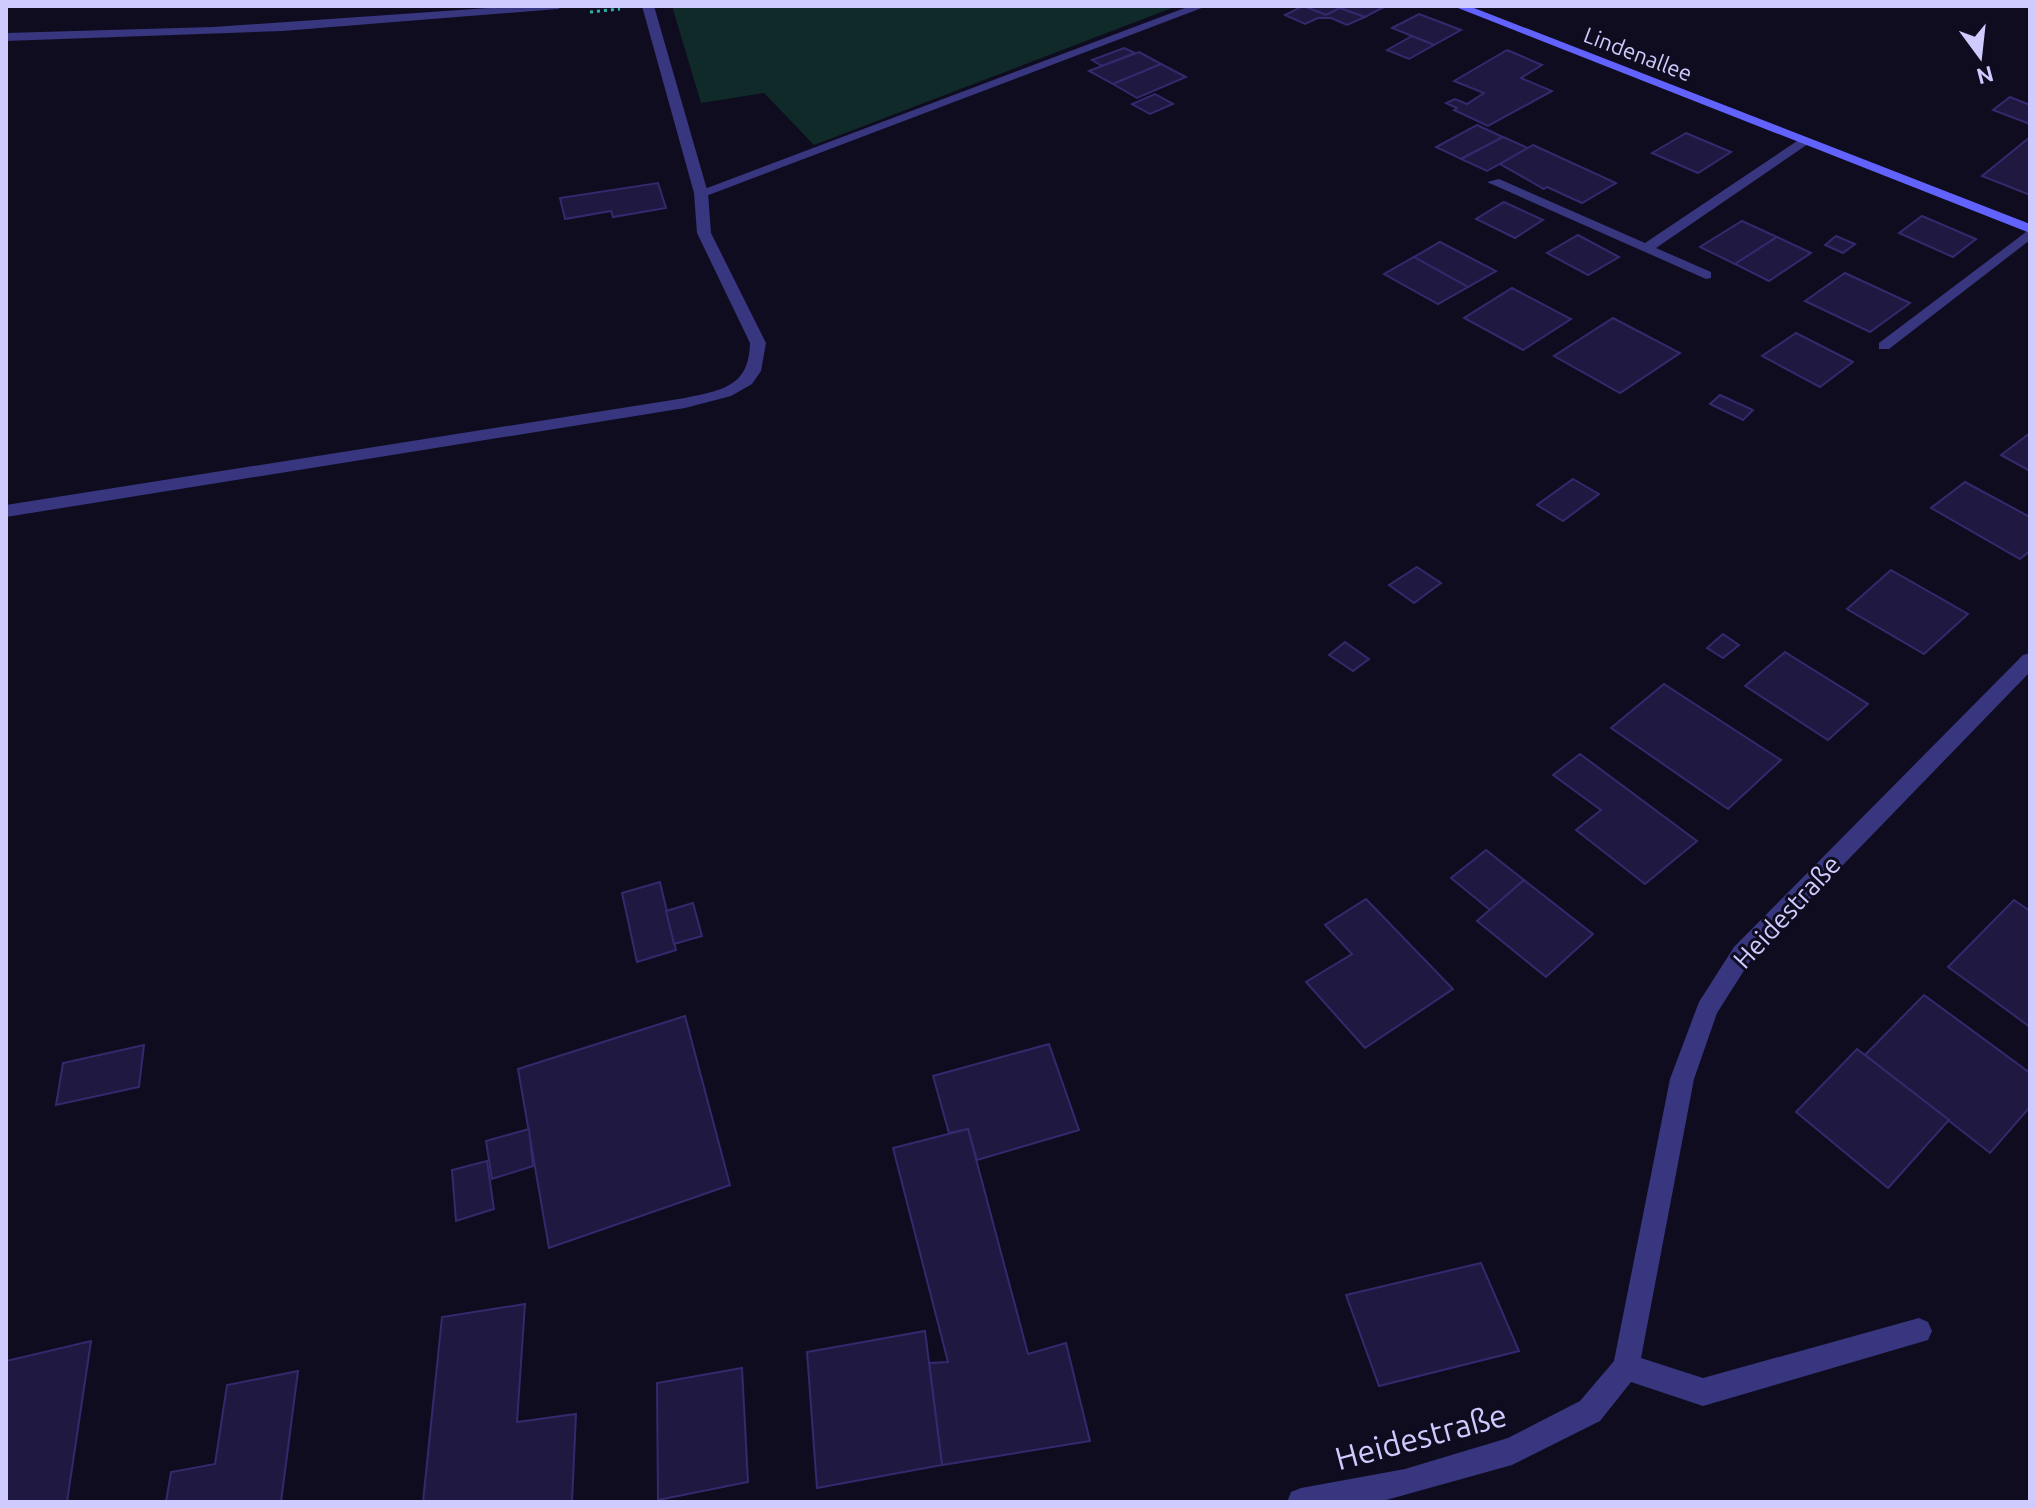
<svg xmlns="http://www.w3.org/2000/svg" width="2036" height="1508" viewBox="0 0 2036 1508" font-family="Ubuntu,sans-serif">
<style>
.green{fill:#0f2a28}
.building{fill:#1f1841;stroke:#35296d;stroke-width:2}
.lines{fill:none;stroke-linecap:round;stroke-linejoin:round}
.path{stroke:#2bb2a6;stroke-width:3;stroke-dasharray:3 4;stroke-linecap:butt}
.service{fill:#37367f;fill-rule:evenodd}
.minor{fill:#37367f;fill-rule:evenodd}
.tertiary{fill:#37367f;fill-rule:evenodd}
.secondary{fill:#6263ff;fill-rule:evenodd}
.labels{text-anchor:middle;stroke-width:6;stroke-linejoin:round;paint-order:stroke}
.far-street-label{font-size:22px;fill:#cfcbff;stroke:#0f0c20}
.street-label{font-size:26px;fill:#cfcbff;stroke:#0f0c20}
.near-street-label{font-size:32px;fill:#cfcbff;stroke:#0f0c20}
</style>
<rect width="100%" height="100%" fill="#0f0c20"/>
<path class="green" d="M672 6H1177L814 145 764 93 701 103Z"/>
<g class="building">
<path d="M1303 6H1302H1386L1365 17 1340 8 1326 15Z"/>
<path d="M1303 6 1326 15 1340 8 1365 17 1347 25 1331 18H1318L1305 24 1285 15Z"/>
<path d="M1419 14 1461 30 1434 45 1392 28Z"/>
<path d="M1412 36 1434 45 1409 59 1387 50Z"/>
<path d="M1124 48 1135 53 1102 66 1092 60Z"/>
<path d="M1507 50 1542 65 1521 78 1552 91 1488 126 1454 110 1457 108 1446 103 1455 99 1467 104 1484 93 1454 81Z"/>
<path d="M1139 52 1161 64 1113 84 1089 71Z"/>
<path d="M1161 64 1186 77 1137 98 1113 84Z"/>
<path d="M1155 94 1173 104 1150 114 1132 104Z"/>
<path d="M2010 97 2030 105V124L1993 110Z"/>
<path d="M1477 125 1503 137 1461 159 1436 147Z"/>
<path d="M1686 133 1731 152 1698 173 1652 153Z"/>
<path d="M1503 137 1528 148 1487 171 1461 159Z"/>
<path d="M2030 137V195L1982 176Z"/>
<path d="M1533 145 1616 183 1582 203 1547 187 1544 189 1500 164Z"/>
<path d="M658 183 666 208 613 217 611 211 565 219 560 198Z"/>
<path d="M1504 202 1543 220 1515 238 1476 219Z"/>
<path d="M1922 216 1976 239 1953 257 1899 233Z"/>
<path d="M1742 221 1777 237 1735 264 1700 247Z"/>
<path d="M1578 235 1619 257 1588 275 1547 253Z"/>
<path d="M1836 236 1855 244 1843 253 1825 245Z"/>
<path d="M1777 237 1811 253 1769 281 1735 264Z"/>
<path d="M1440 242 1496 271 1468 287 1414 257Z"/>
<path d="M1414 257 1468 287 1438 304 1384 274Z"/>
<path d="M1845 273 1910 303 1870 332 1805 301Z"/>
<path d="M1512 288 1571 319 1523 350 1464 318Z"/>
<path d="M1613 318 1680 353 1620 393 1554 356Z"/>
<path d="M1796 333 1853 362 1820 387 1762 356Z"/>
<path d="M1720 395 1753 410 1743 420 1710 404Z"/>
<path d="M2030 433V471L2001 455Z"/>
<path d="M1573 479 1599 494 1563 521 1537 505Z"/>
<path d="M1965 482 2030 517V551L2020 559 1931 508Z"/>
<path d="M1417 567 1441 583 1414 603 1389 585Z"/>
<path d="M1891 570 1968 614 1924 654 1847 609Z"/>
<path d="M1723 634 1739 645 1723 658 1707 648Z"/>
<path d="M1345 642 1369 659 1353 671 1329 655Z"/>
<path d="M1785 652 1868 704 1828 740 1745 686Z"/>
<path d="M1664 684 1781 760 1728 809 1611 728Z"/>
<path d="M1580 754 1697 841 1645 884 1576 830 1601 810 1553 775Z"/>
<path d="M1486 850 1524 880 1490 910 1451 878Z"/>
<path d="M1524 880 1593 934 1546 977 1477 921Z"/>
<path d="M660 882 676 950 637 962 622 893Z"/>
<path d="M1366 899 1453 989 1365 1048 1306 982 1352 954 1325 925Z"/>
<path d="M2014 900 2030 911V1027L1948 967Z"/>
<path d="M693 903 702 936 674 944 666 911Z"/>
<path d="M1924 995 2030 1073V1107L1990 1153 1865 1055Z"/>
<path d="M685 1016 730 1185 549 1248 518 1069Z"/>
<path d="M1049 1044 1079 1130 977 1160 968 1129 949 1133 933 1076Z"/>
<path d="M144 1045 139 1087 56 1105 63 1063Z"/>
<path d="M1857 1049 1949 1120 1888 1188 1796 1112Z"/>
<path d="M529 1129 533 1166 492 1179 486 1141Z"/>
<path d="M968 1129 1028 1354 1066 1343 1090 1441 942 1465 929 1363 948 1362 893 1148Z"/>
<path d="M487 1161 494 1209 456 1221 452 1170Z"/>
<path d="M1481 1263 1519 1351 1379 1386 1346 1295Z"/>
<path d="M525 1304 517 1422 576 1414 572 1502H423L442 1317Z"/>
<path d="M925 1331 942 1465 817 1488 807 1352Z"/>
<path d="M91 1341 67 1502H6V1361Z"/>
<path d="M742 1368 748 1482 658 1500 657 1383Z"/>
<path d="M298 1371 281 1502H166L171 1472 215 1464 227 1385Z"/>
</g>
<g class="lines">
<path class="path" d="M590 12 620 9"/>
<g class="service">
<path d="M1190 6H1207L706 196 694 193Z"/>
<path d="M2030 229V240L1889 349H1879V343Z"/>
</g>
<g class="minor">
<path d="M642 6H654L708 193 711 233 766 343 761 371 752 384 731 396 685 408 6 517V505L685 398C722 390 749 387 750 343L697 233 694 193Z"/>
<path d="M1803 137 1810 141 1808 144 1656 248 1711 272V278L1706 279 1487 182 1499 179 1645 243Z"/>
<path d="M2030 653V672L1750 961 1717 1013 1694 1079 1641 1358 1703 1378 1919 1318 1928 1322 1932 1331 1928 1340 1703 1406 1631 1382 1600 1421 1512 1465 1379 1502H1287L1291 1492 1301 1488 1405 1469 1508 1438 1580 1401 1614 1361 1670 1079 1699 1002 1734 947 2023 655Z"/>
</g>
<path class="tertiary" d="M517 6H564L558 9 282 31 6 41V33L213 27Z"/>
<path class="secondary" d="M1453 6H1469L2030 224V233Z"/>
</g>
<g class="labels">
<g class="far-street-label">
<text transform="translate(1638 54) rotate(21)" y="8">Lindenallee</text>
</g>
<g class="street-label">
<text transform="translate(1787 912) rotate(-47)" y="9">Heidestraße</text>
</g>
<g class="near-street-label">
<text transform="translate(1421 1437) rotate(-15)" y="11">Heidestraße</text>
</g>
</g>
<rect width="2036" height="1508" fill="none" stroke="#cfcbff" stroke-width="16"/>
<g transform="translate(1980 56) rotate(165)" stroke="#0f0c20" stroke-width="6" paint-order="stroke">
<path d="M0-6L14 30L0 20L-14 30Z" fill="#cfcbff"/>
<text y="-12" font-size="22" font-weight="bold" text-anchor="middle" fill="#cfcbff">N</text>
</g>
</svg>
